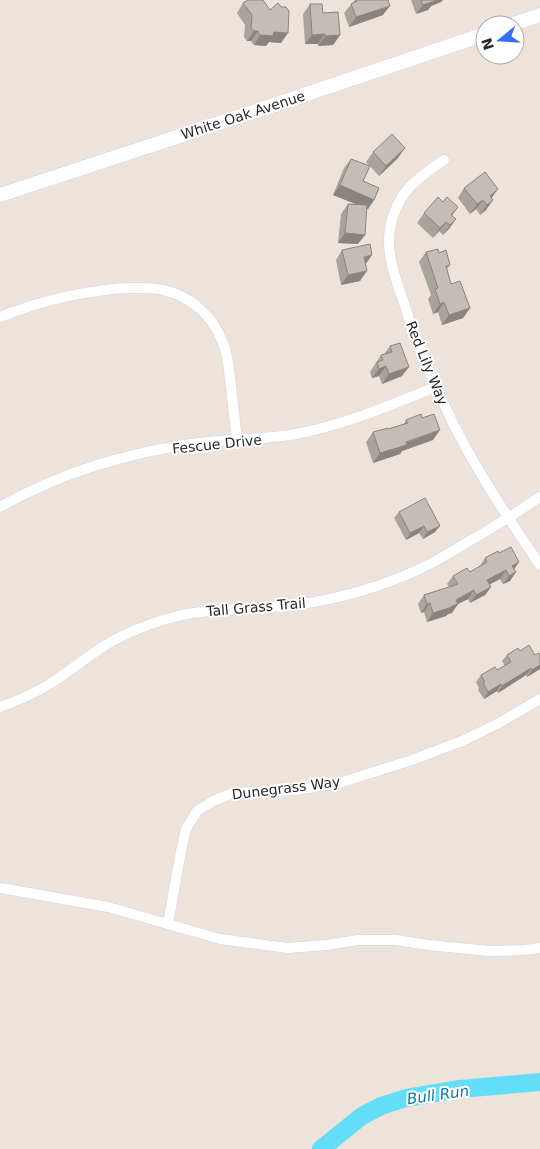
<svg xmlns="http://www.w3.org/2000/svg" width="540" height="1149" viewBox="0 0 540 1149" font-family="'DejaVu Sans',sans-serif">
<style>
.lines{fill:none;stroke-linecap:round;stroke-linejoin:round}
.river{stroke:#64def8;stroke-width:18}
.street-casing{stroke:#cfd5e4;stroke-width:11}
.secondary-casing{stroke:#cfd5e4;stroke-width:15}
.street{stroke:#fff;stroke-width:10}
.secondary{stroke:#fff;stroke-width:14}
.wall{fill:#a9a39d}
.shaded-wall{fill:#898480}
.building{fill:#c4bdb7;stroke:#898480}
.labels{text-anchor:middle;stroke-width:4;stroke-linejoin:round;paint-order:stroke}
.street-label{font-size:14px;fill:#292929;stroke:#fff}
.water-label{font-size:15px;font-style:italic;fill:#037ca4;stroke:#fff}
</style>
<rect width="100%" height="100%" fill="#ede3da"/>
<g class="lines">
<path class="river" d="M321 1149 362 1116 381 1106 406 1098 460 1089 540 1082"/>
<g class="street-casing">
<g id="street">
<path d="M444 160C416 179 396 193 390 229 386 254 395 277 403 300 417 345 436 390 458 433 482 479 511 522 540 565"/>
<path d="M0 317C40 301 83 291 125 288 138 288 151 287 163 290 191 296 213 316 223 343 229 357 229 372 231 387 233 405 235 423 237 440"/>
<path d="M0 507C60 473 130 452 198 443 230 439 263 440 296 434 345 425 390 405 436 387"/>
<path d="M0 707C17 701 33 694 48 685 66 674 83 660 101 648 119 636 141 627 163 620 208 606 255 611 301 604 337 599 373 589 406 575 426 567 445 556 463 545 489 530 515 514 540 497"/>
<path d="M1 888 108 907 220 939 288 948 327 945 358 940H396L428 945 489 951 525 950 540 948"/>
<path d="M168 924 181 851 186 829 197 811 213 801 233 793 295 790 339 783 409 761 462 741 499 723 540 699"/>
</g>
</g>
<g class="secondary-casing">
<g id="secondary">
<path d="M511 25 540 15"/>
<path d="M0 195 265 108 485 34"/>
</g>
</g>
<use href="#street" class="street"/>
<use href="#secondary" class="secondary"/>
</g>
<g class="wall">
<path d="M355 0H388L383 15 349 27 344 13Z"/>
<path d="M411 0H443L441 2 431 6 428 10 416 14Z"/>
<path d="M243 3 281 43 269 42 266 46 254 45 251 41H247L244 37 245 25 237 13Z"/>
<path d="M310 4 323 13 340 35 333 45 318 46V44H305L303 14Z"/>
<path d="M373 152 398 158 379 176 366 162Z"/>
<path d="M351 159 363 181 374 200 368 209H367L358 244 338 243 341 214 348 204H356L333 195 344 168Z"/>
<path d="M464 188 492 198 486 210 480 215 476 209 470 214 458 198Z"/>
<path d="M443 202 458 207 452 216 456 219 443 235 439 231 433 238 417 223 424 213Z"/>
<path d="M342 250 366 264 360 281 341 285 336 260Z"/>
<path d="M426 252 439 253 450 265 447 269 451 284 470 308 463 318 442 325 438 312 433 314 428 299 431 295 419 262Z"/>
<path d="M390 346 402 376 382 384 379 376 372 378 370 372 381 355 384 354Z"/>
<path d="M406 420 433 440 402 451 400 454 373 463 366 442 373 432 388 429 403 425Z"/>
<path d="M399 512 435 532 423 539 419 533 406 540 394 518Z"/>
<path d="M499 553 514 569 510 581 503 584 500 579 490 584 491 587 485 595 470 603 468 599 458 604 452 613 448 614 446 616 427 622 424 612 421 613 418 604 424 595 449 587 447 584 453 576 470 572 479 567 485 558Z"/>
<path d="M520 651 540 669 527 677 526 675 498 693 497 691 484 699 478 690 479 688 476 682 481 675 497 670 505 666 502 661 507 655Z"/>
</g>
<g class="shaded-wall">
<path d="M432 0H443L441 2 431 6 428 10 416 14 423 5Z"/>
<path d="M390 6 383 15 349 27 356 17Z"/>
<path d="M254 31H258L251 41H247Z"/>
<path d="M274 32 288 33 281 43 269 42 266 46 254 45 260 35Z"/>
<path d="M325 34 318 44H305L312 35Z"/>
<path d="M340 35 333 45 318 46 325 36Z"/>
<path d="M405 148 398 158 379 176 386 166Z"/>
<path d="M340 185 374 200 368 209 333 195Z"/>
<path d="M498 189 491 199 490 196Z"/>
<path d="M483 200 476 209 470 214 477 204Z"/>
<path d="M493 200 486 210 480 215 487 205Z"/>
<path d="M456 219 449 229 443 235 450 225Z"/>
<path d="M446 222 439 231 433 238 440 228Z"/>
<path d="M345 233 365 235 358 244 338 243Z"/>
<path d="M372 255 365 265 364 257Z"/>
<path d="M367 271 360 281 341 285 348 275Z"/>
<path d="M444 302 438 312 433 314 440 304Z"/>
<path d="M470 308 463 318 442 325 449 315Z"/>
<path d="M386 366 379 376 372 378 379 369Z"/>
<path d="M409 367 402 376 382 384 389 374Z"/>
<path d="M440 430 433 440 402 451 400 454 373 463 380 453Z"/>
<path d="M424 526 419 533 406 540 410 533Z"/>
<path d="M440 526 435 532 423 539 427 532Z"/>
<path d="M519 562 513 571 512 566Z"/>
<path d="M506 570 500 579 481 589 487 580Z"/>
<path d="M516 572 510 581 503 584 509 576Z"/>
<path d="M491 587 485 595 470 603 476 595Z"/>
<path d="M474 590 468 599 458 604 452 613 448 614 446 616 427 622 433 613Z"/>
<path d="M430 603 424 612 421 613 427 604Z"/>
<path d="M540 665V669L527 677 532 670Z"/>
<path d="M531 668 526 675 498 693 502 686Z"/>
<path d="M501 684 497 691 484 699 488 692Z"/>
</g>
<g class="building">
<path d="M248 0H263L270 10 278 3 281 7H286L289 11 288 33 274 32 273 36 260 35 258 31H254L251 28 252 15 243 3Z"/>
<path d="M357 0H388L390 6 356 17 351 4 357 1Z"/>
<path d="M421 0H434L435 1 423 5Z"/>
<path d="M310 4H322L323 13 338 12 340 35 325 36V34L312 35Z"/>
<path d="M392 134 405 148 386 166 373 152Z"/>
<path d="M351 159 370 166 363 181 379 188 374 200 340 185Z"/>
<path d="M485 172 498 189 490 196 493 200 487 205 483 200 477 204 464 188Z"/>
<path d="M438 197 443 202 447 197 458 207 451 215 456 219 450 225 446 222 440 228 424 213Z"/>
<path d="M348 204 367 205 365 235 345 233Z"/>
<path d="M370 244 372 255 364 257 367 271 348 275 342 250Z"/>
<path d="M438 249 439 253 446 250 450 265 446 266 451 284 460 281 470 308 449 315 444 302 440 304 435 289 438 288 426 252Z"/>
<path d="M400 343 409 367 389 374 386 366 379 369 377 362 383 360 381 355 392 352 390 346Z"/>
<path d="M421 414 422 418 434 414 440 430 406 442 407 445 380 453 373 432 388 428V429L408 423 406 420Z"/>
<path d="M425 498 440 526 427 532 424 526 410 533 399 512Z"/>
<path d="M511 547 519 562 512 566 516 572 509 576 506 570 487 580 491 587 476 595 474 590 456 600 458 604 452 606V607L433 613 430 603 427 604 424 595 458 584 453 576 467 568 470 572 487 562 485 558 498 551 499 553Z"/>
<path d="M529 645 535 655 539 653 540 655V665L532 670 531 668 502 686 501 684 488 692 483 683 485 682 481 675 495 667 497 670 511 662 507 655 518 648 520 651Z"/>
</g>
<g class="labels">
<g class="street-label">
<text transform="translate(243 115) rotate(-18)" y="5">White Oak Avenue</text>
<text transform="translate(427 363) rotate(68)" y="5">Red Lily Way</text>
<text transform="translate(217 444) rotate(-6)" y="5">Fescue Drive</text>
<text transform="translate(256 607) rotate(-5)" y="5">Tall Grass Trail</text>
<text transform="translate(286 788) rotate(-7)" y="5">Dunegrass Way</text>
</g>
<g class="water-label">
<text transform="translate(438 1095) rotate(-8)" y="5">Bull Run</text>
</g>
</g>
<g transform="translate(500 40) rotate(252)"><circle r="24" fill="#ffffff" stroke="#a9a9a9"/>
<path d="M0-4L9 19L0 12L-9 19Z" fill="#356eff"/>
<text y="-8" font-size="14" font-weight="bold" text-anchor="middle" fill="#292929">N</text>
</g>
</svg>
